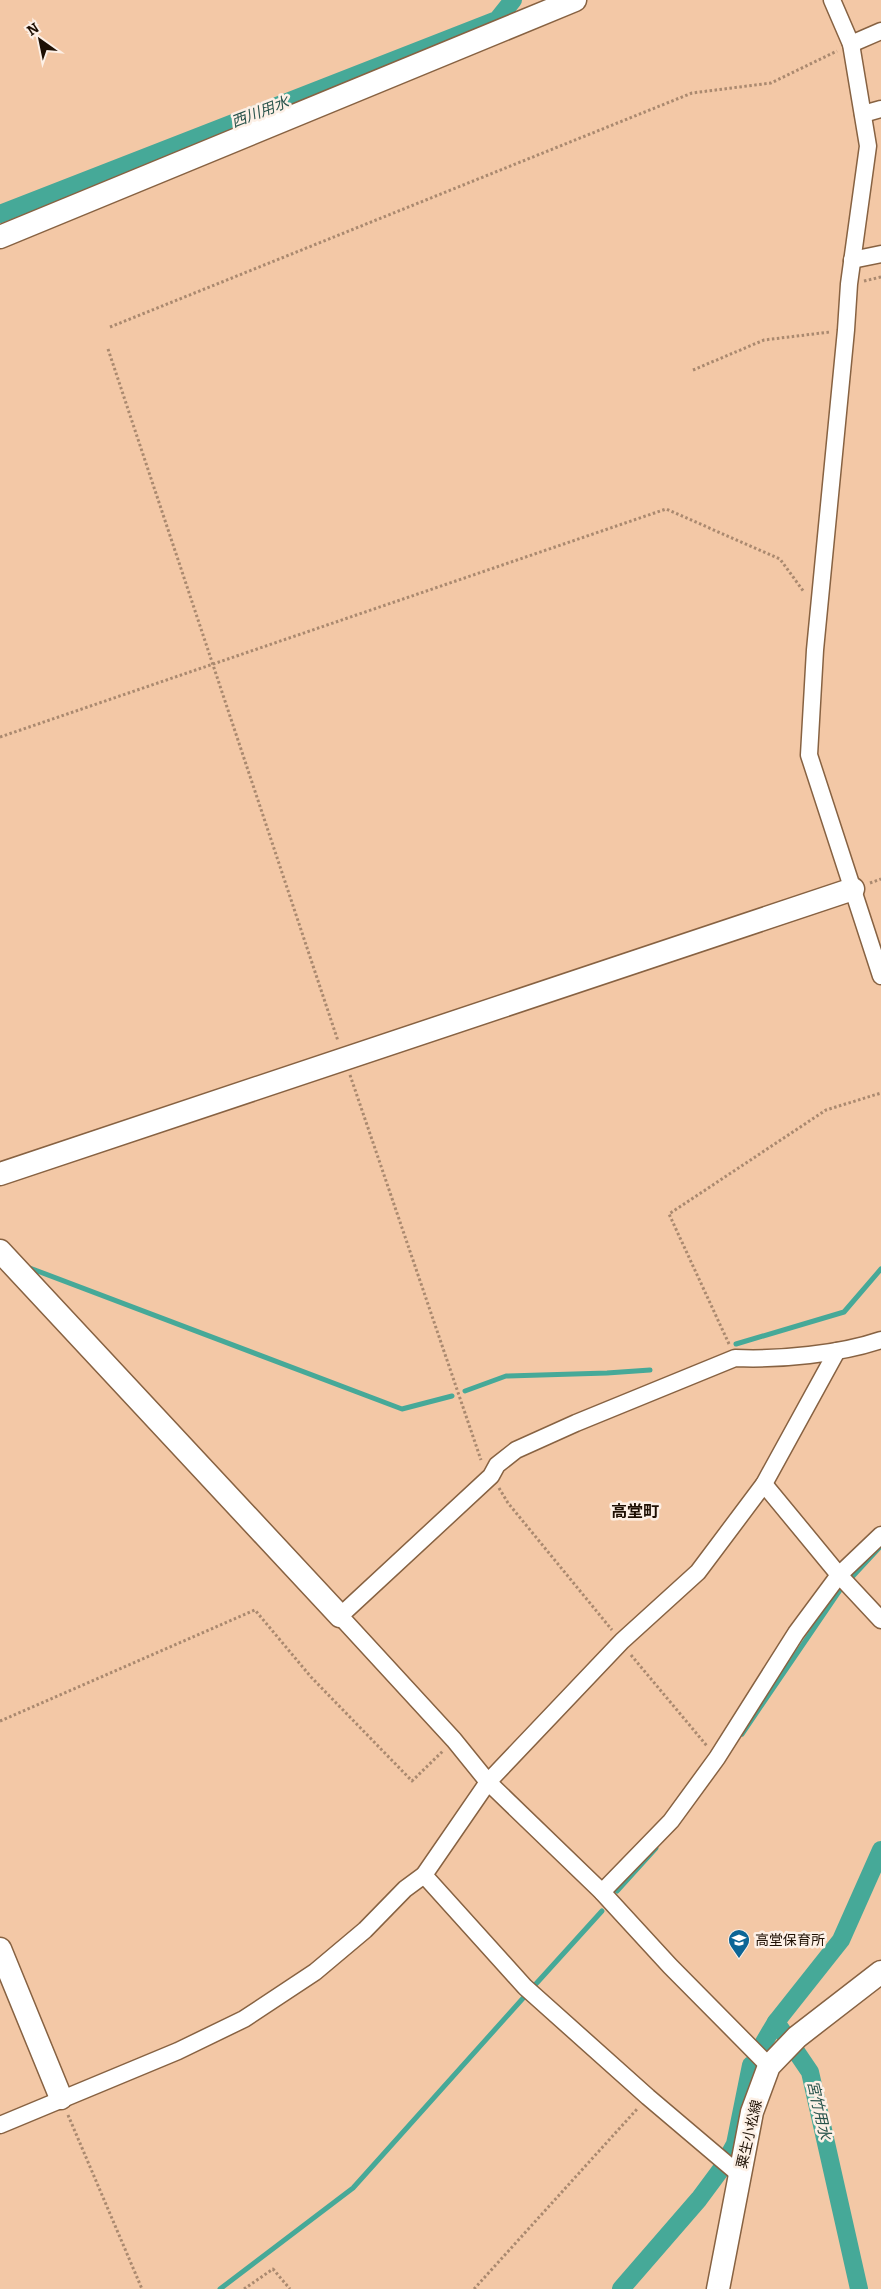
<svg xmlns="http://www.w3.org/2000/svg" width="881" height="2289" viewBox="0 0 881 2289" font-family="Bitter,'Noto Sans JP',serif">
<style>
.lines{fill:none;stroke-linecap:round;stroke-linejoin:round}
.stream{stroke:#46a998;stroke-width:5}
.canal{stroke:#46a998;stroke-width:18}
.street-casing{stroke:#876242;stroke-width:19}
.secondary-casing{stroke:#876242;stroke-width:25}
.path{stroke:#aa896f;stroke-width:3;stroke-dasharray:2.5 2.5;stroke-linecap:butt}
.street{stroke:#fff;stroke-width:16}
.secondary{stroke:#fff;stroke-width:22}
.labels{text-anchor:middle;stroke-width:5;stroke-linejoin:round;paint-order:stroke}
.poi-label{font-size:14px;fill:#1e1004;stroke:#fdf0e6;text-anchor:start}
.street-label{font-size:14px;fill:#1e1004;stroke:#fdf0e6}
.water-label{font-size:15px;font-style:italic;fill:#28534b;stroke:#fdf0e6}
.quarter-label{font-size:16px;font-weight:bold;fill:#1e1004;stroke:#fdf0e6}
</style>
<rect width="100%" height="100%" fill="#f3c8a6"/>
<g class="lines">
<g class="stream">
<path d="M27 1267 402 1409 452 1396"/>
<path d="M736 1344 844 1312 881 1269"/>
<path d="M465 1391 506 1376 607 1373 650 1370"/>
<path d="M742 1734 840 1590 879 1548"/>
<path d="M617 1891 656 1848"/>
<path d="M534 1986 602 1911"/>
<path d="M220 2289 353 2188 525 1996"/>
</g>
<g class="canal">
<path d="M0 214 497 20 513 0"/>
<path d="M763 2044 776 2022"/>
<path d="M730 2153 735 2144 751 2065"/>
<path d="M621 2289 699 2199 722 2168"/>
<path d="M859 2289 810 2072 776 2022 841 1940 881 1850"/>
</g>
<g class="street-casing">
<g id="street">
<path d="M832 0 851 44 868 146 849 284 846 330 815 650 809 755 881 976"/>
<path d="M851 44 881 31"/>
<path d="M863 114 881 109"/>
<path d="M852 260 881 254"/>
<path d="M764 1484 839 1575 881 1620"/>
<path d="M424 1875 525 1987 648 2097 740 2175"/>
<path d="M602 1892 671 1821 717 1758 796 1633 839 1575 881 1535"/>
<path d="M769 2066 670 1966 602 1892 488 1782 454 1740 340 1616 491 1476 497 1465 516 1450 576 1423 735 1358C779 1360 840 1354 881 1340"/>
<path d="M0 2125 178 2051 244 2019 315 1972 365 1930 405 1889 424 1875 488 1782 622 1641 698 1572 764 1484 837 1351"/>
</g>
</g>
<g class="secondary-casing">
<g id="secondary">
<path d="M0 237 575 0"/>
<path d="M0 1174 853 889"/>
<path d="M0 1251 340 1616"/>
<path d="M0 1949 61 2098"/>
<path d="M718 2289 752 2112 769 2066 797 2037 881 1972"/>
</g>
</g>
<g class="path">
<path d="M864 281 881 277"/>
<path d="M110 327 692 93 771 83 837 51"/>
<path d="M108 349 338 1041"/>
<path d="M693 370 764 340 830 332"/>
<path d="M0 737 666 509 780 559 804 592"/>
<path d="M870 883 881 879"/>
<path d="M350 1075 481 1460"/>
<path d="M729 1344 669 1214 826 1110 881 1093"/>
<path d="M499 1488 508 1503 612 1630"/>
<path d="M631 1655 707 1746"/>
<path d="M0 1721 255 1610 311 1677 412 1781 444 1750"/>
<path d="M68 2115 142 2289"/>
<path d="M244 2289 273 2269 290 2289"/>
<path d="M474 2289 638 2108"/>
</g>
<use href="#street" class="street"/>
<use href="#secondary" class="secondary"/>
</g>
<defs>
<g id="school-pin" transform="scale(1.125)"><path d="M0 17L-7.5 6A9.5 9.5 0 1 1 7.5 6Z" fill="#0c6596" stroke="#fdf0e6"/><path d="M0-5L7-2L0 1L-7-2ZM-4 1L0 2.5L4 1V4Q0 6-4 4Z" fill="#fff"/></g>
</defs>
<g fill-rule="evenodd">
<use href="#school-pin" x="739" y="1940"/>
</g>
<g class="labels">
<g class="poi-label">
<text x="755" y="1945">高堂保育所</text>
</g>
<g class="street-label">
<text transform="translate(749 2134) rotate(-77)" y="5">粟生小松線</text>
</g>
<g class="water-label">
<text transform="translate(260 112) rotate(-21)" y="5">西川用水</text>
<text transform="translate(819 2110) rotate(77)" y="5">宮竹用水</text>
</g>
<g class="quarter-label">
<text x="635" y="1517">高堂町</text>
</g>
</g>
<g transform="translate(40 40) rotate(327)" stroke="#fdf0e6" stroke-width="4" paint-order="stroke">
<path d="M0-4L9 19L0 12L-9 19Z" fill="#1e1004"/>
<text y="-8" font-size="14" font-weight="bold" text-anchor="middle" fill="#1e1004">N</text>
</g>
</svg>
